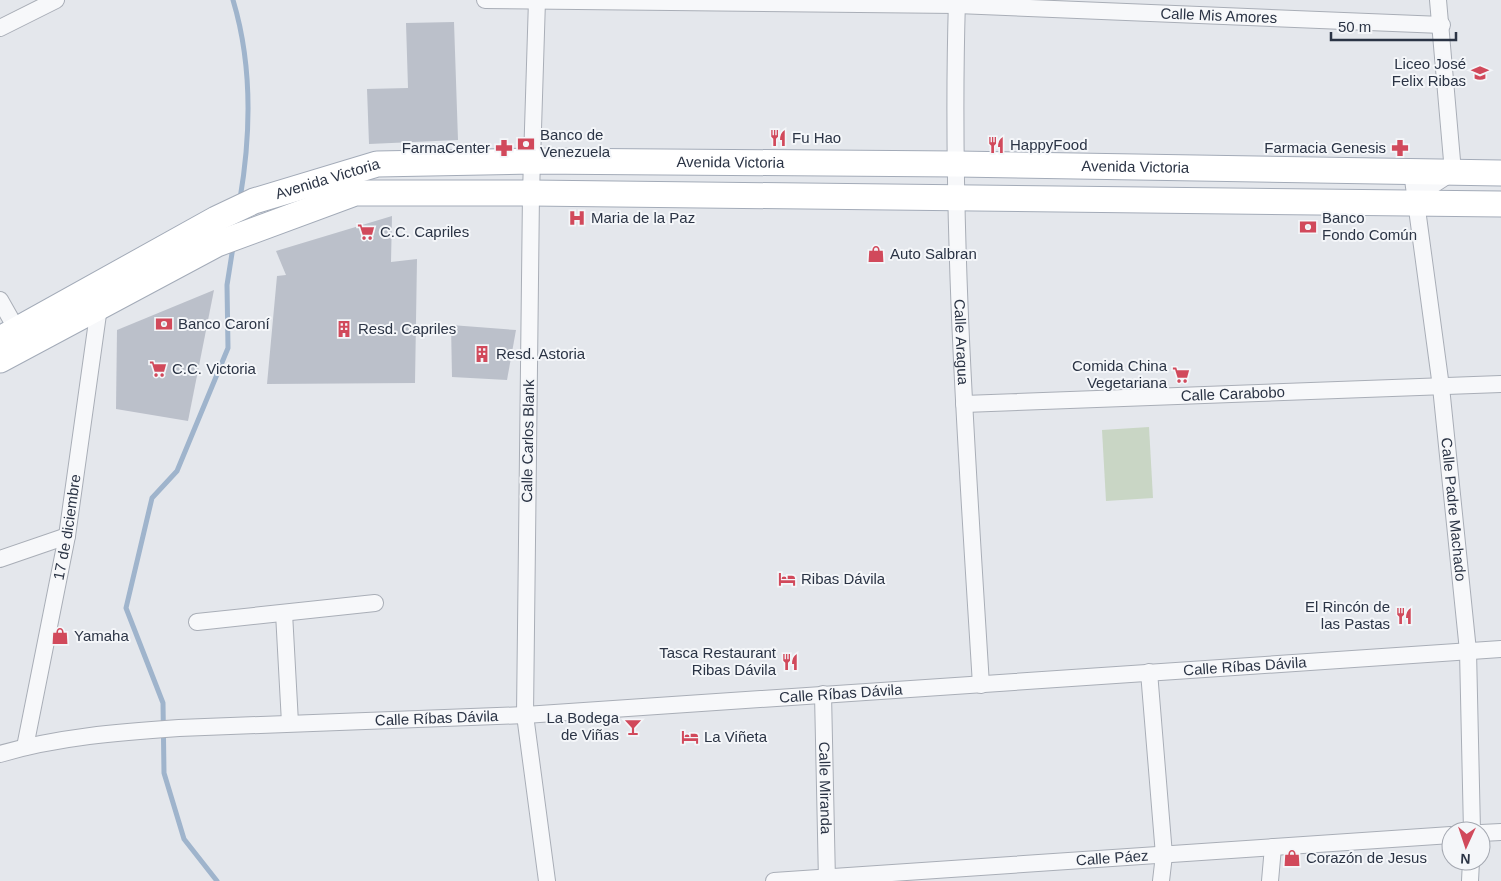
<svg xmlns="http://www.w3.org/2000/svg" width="1501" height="881" viewBox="0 0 1501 881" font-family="Helvetica,sans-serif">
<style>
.pitch{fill:#c9d6c5}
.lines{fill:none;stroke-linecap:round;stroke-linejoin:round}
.stream{stroke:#9fb4cc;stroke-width:5}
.building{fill:#bbc0ca}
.minor-casing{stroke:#a9aeb7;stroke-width:18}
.primary-casing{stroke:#a3abb8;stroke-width:27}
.minor{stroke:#f7f8fa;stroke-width:16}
.primary{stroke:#fff;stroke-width:25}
.labels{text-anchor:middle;stroke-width:4;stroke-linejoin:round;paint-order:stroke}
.street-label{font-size:15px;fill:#2b3445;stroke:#f4f6f9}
.poi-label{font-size:15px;fill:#2b3445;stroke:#f4f6f9;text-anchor:start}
</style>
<rect width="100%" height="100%" fill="#e4e7ec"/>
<path class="pitch" d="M1149 427 1153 498 1106 501 1102 430Z"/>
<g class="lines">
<g class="stream">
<path d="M233 0C252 63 251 134 240 199"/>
<path d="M217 881 184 839 164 773 163 703 126 608 152 498 177 471 228 348 227 285 233 247"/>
</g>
</g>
<g class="building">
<path d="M454 22 458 140 369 144 367 89 408 88 406 23Z"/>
<path d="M392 216 391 262 417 259 415 383 267 384 277 276 286 275 276 251Z"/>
<path d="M214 290 188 421 116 409 117 330Z"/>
<path d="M451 325 516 330 507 380 452 377Z"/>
</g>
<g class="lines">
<g class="minor-casing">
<g id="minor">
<path id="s1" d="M485 0 957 5 1442 25"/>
<path d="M537 0 531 193 525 715 547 881"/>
<path id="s2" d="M957 0C950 229 967 457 981 685"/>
<path d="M0 28 56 0"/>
<path id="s3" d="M1412 172 1441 387 1468 651 1472 831"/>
<path d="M1415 189 1433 185 1453 172 1438 0"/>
<path d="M0 300 17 330"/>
<path id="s4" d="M964 404 1501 384"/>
<path d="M0 559 67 536"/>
<path d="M284 613 290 723"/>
<path d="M197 622 375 603"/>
<path d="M1149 672 1164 855 1161 881"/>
<path id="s5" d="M823 694 827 881"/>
<path id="s6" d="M25 747 67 536 99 307"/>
<path id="s7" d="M0 754C57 737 120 732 179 728L525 715 1501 649"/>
<path d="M1481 833 1501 832"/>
<path id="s8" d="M774 881 1451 835"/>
<path d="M1270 881 1273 847"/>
<path d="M1470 881 1471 861"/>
</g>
</g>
<g class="primary-casing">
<g id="primary">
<path id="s9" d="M0 339 216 219 254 201 377 164 532 161 957 164 1501 173"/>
<path d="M0 360 217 244 355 193H531L1501 204"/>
</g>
</g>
<use href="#minor" class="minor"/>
<use href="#primary" class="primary"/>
</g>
<defs>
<g id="school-bare" transform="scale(1.35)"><path d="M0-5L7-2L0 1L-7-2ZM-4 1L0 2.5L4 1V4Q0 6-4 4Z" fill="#d1495b" stroke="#f4f6f9" stroke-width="2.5" paint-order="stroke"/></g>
<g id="restaurant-bare" transform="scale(1.35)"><path d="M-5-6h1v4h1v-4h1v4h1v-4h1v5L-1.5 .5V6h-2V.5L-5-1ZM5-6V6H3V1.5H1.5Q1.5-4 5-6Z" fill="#d1495b" stroke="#f4f6f9" stroke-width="2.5" paint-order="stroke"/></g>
<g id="bank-bare" transform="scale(1.35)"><path d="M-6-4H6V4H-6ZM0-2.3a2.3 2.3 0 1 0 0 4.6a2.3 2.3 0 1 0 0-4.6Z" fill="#d1495b" stroke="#f4f6f9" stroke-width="2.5" paint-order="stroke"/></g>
<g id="pharmacy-bare" transform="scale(1.35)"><path d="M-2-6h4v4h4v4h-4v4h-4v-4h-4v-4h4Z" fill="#d1495b" stroke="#f4f6f9" stroke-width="2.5" paint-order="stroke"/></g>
<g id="hospital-bare" transform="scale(1.35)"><path d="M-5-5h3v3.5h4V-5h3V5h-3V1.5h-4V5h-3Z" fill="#d1495b" stroke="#f4f6f9" stroke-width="2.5" paint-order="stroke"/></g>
<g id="supermarket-bare" transform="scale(1.35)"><path d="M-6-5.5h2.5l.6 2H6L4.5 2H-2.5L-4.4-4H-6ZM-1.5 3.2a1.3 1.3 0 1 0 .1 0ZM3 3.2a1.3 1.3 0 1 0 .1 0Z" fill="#d1495b" stroke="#f4f6f9" stroke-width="2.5" paint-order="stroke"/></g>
<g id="shop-bare" transform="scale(1.35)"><path d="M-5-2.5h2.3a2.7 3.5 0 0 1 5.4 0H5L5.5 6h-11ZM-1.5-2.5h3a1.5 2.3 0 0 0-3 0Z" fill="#d1495b" stroke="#f4f6f9" stroke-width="2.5" paint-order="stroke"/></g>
<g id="building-bare" transform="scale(1.35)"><path d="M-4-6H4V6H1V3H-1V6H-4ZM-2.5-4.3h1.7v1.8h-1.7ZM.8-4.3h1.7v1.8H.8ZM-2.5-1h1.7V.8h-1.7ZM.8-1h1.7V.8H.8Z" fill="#d1495b" stroke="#f4f6f9" stroke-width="2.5" paint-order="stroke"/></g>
<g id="hotel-bare" transform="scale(1.35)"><path d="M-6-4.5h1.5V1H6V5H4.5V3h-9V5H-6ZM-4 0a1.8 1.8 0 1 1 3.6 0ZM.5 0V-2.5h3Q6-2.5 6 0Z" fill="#d1495b" stroke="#f4f6f9" stroke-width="2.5" paint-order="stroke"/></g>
<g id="bar-bare" transform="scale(1.35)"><path d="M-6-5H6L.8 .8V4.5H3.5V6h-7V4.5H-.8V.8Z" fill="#d1495b" stroke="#f4f6f9" stroke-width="2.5" paint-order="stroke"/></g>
</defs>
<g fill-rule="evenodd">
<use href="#school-bare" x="1480" y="73"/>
<use href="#restaurant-bare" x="778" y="138"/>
<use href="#bank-bare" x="526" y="144"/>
<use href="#restaurant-bare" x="996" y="145"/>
<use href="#pharmacy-bare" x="504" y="148"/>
<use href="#pharmacy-bare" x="1400" y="148"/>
<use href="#hospital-bare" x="577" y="218"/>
<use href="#bank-bare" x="1308" y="227"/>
<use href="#supermarket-bare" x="366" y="232"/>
<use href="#shop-bare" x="876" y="254"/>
<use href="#bank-bare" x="164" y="324"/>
<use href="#building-bare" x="344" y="329"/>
<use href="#building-bare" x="482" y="354"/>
<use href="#supermarket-bare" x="158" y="369"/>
<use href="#supermarket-bare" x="1181" y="375"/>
<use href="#hotel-bare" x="787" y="579"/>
<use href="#restaurant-bare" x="1404" y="616"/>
<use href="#shop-bare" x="60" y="636"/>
<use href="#restaurant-bare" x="790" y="662"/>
<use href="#bar-bare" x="633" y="727"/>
<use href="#hotel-bare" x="690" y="737"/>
<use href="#shop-bare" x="1292" y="858"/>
</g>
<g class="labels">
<g class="street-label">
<text dy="5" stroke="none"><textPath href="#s1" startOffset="734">Calle Mis Amores</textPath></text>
<text dy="5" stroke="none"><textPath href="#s9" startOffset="771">Avenida Victoria</textPath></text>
<text dy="5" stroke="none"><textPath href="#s9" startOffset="1176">Avenida Victoria</textPath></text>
<text dy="5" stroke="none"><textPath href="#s9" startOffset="366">Avenida Victoria</textPath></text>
<text dy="5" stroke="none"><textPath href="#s2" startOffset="342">Calle Aragua</textPath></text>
<text dy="5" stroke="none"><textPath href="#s4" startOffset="269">Calle Carabobo</textPath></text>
<text transform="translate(528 441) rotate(-89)" y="5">Calle Carlos Blank</text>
<text dy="5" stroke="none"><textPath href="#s3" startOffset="340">Calle Padre Machado</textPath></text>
<text dy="5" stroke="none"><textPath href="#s6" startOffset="224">17 de diciembre</textPath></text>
<text dy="5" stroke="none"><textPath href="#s7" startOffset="1249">Calle Ríbas Dávila</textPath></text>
<text dy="5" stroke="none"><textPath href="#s7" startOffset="844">Calle Ríbas Dávila</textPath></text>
<text dy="5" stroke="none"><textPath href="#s7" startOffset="439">Calle Ríbas Dávila</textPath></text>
<text dy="5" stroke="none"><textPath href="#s5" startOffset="94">Calle Miranda</textPath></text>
<text dy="5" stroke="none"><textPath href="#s8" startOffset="339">Calle Páez</textPath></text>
</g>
<g class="poi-label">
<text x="1466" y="69" text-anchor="end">Liceo José<tspan x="1466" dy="17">Felix Ribas</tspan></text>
<text x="540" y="140">Banco de<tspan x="540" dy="17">Venezuela</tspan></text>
<text x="792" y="143">Fu Hao</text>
<text x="1010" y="150">HappyFood</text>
<text x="490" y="153" text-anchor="end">FarmaCenter</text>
<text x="1386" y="153" text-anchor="end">Farmacia Genesis</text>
<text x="591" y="223">Maria de la Paz</text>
<text x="1322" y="223">Banco<tspan x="1322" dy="17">Fondo Común</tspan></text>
<text x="380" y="237">C.C. Capriles</text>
<text x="890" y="259">Auto Salbran</text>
<text x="178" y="329">Banco Caroní</text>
<text x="358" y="334">Resd. Capriles</text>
<text x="496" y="359">Resd. Astoria</text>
<text x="1167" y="371" text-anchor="end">Comida China<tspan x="1167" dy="17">Vegetariana</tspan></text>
<text x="172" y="374">C.C. Victoria</text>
<text x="801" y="584">Ribas Dávila</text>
<text x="1390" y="612" text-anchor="end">El Rincón de<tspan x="1390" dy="17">las Pastas</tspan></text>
<text x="74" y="641">Yamaha</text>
<text x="776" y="658" text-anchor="end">Tasca Restaurant<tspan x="776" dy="17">Ribas Dávila</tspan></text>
<text x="619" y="723" text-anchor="end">La Bodega<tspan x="619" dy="17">de Viñas</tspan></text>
<text x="704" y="742">La Viñeta</text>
<text x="1306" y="863">Corazón de Jesus</text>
</g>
</g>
<g transform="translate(1466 846) rotate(183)"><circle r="24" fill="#f4f6f9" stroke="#a4a8b1"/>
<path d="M0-4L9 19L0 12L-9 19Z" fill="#d1495b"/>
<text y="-8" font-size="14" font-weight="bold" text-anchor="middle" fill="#2b3445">N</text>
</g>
<path d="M1331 32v8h125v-8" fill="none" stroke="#2b3445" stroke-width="2.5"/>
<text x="1338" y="32" font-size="15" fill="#2b3445" stroke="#f4f6f9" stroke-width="4" paint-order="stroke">50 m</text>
</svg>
